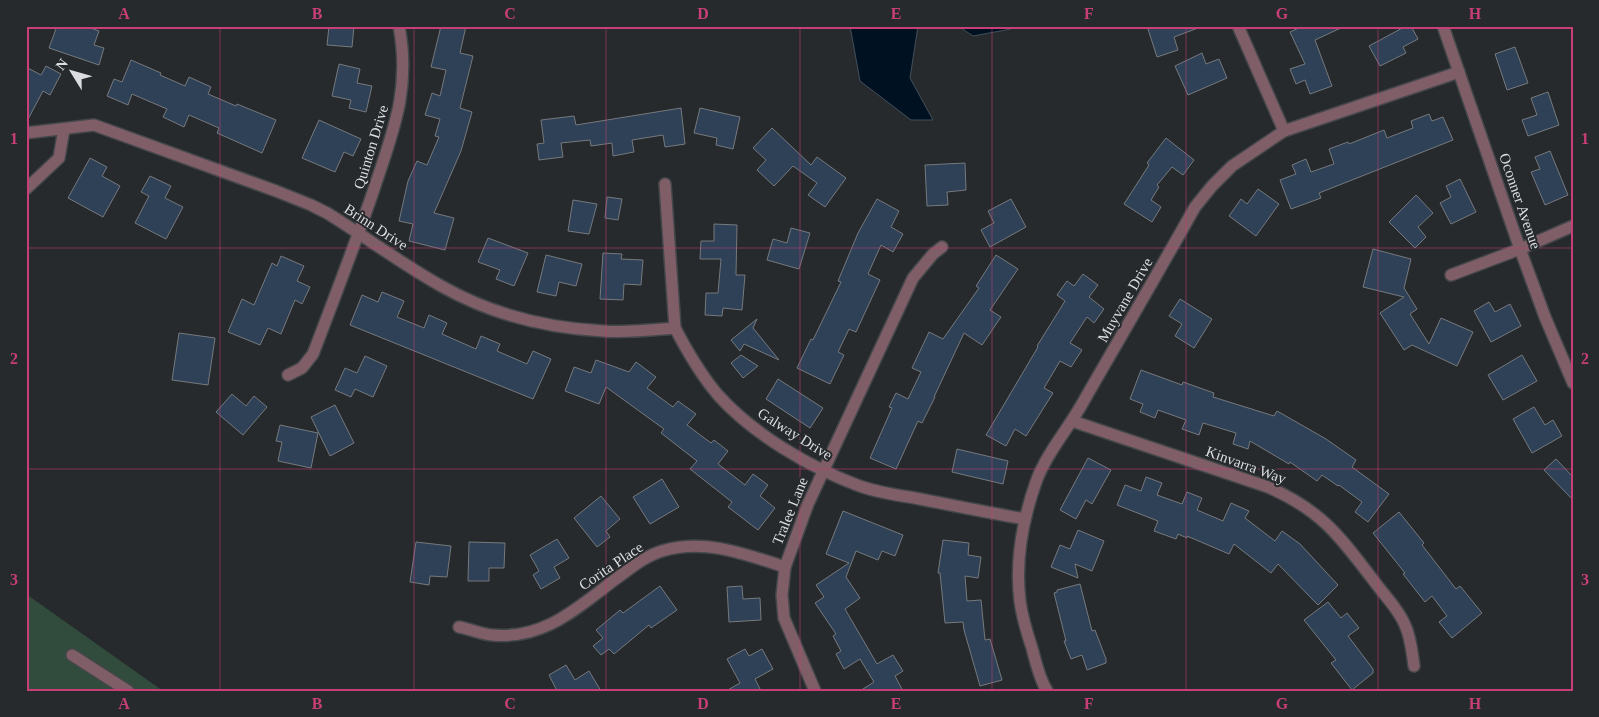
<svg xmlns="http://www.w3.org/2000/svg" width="1599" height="717" viewBox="0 0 1599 717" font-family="'Times New Roman',serif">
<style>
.green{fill:#314c3c}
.water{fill:#001221;stroke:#424f5a}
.building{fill:#2e4156;stroke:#76797d}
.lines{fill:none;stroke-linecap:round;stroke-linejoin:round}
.minor-casing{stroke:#44474a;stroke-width:14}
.minor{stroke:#805e67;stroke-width:11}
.grid{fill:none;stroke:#c73f76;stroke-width:1;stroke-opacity:0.55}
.labels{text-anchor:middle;stroke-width:4;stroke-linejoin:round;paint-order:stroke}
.street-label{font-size:15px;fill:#dbdde0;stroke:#272a2d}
.neatline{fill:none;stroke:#c73f76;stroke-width:2}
.grid-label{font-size:16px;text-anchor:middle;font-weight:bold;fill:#c73f76}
</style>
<rect width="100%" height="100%" fill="#272a2d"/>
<path class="green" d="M26 594 163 691H26Z"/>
<g class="water">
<path d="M850 26H918L910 78 933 120H911L860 81Z"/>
<path d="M958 26H1013L1011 29 973 36Z"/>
</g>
<g class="building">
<path d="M57 26H85L99 31 94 45 104 48 99 65 49 48Z"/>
<path d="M329 26H354L352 47 327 45Z"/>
<path d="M441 26H466L460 53 473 56 460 108 472 112 461 151 434 213 454 218 445 250 409 241 413 224 399 221 408 181 417 161 427 165 439 137 435 136 440 119 425 115 432 93 440 96 446 70 431 67Z"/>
<path d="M1147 26H1198V28L1174 37 1178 50 1157 57Z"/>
<path d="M1303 26H1345L1315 40 1332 86 1310 94 1305 80 1296 84 1290 69 1305 64 1290 32Z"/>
<path d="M1406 26H1411L1418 39 1403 47 1406 53 1380 66 1369 46Z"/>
<path d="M1515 47 1528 83 1507 90 1495 54Z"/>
<path d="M1202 53 1206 64 1219 59 1227 78 1188 95 1175 66Z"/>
<path d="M131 60 161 73 160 75 185 86 189 77 211 87 208 94 236 106 237 104 276 120 262 153 217 133 219 128 189 115 184 127 163 117 167 109 132 94 128 105 107 96 114 79 122 82Z"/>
<path d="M339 64 360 69 357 83 372 86 366 112 349 108 351 100 332 96Z"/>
<path d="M46 66 61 74 50 95 43 91 26 123V67L41 75Z"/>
<path d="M1548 92 1559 125 1528 136 1522 120 1537 115 1531 98Z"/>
<path d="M681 108 685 144 665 147 663 135 632 140 634 152 613 156 612 143 591 146 590 140 561 143 563 157 539 160 537 144 544 143 541 120 574 116 576 125Z"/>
<path d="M700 108 740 117 733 149 716 145 717 138 694 133Z"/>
<path d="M1429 114 1432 121 1443 117 1453 140 1319 193 1321 198 1291 209 1280 180 1296 174 1292 165 1306 159 1311 172 1334 164 1329 149 1348 142 1349 144 1384 130 1387 138 1413 128 1411 121Z"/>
<path d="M319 120 361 139 353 156 344 152 335 172 302 158Z"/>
<path d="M772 128 811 165 817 157 846 178 825 207 808 195 817 183 793 166 774 186 757 170 766 160 753 148Z"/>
<path d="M1166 138 1194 160 1183 175 1172 167 1157 185 1159 187 1151 200 1161 207 1152 222 1124 204 1149 165 1147 163Z"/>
<path d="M1550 151 1568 195 1545 205 1531 172 1540 169 1535 157Z"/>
<path d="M90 158 107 167 102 176 120 186 103 217 68 198Z"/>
<path d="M965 163 966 190 947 192 948 205 927 206 925 165Z"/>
<path d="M150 176 171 186 165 198 183 207 166 239 135 223 149 196 141 192Z"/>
<path d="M1460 179 1476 212 1451 224 1440 203 1451 197 1446 186Z"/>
<path d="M1258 189 1279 204 1256 236 1229 216 1241 199 1247 204Z"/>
<path d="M1416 195 1433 213 1418 227 1426 237 1415 248 1389 222Z"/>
<path d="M607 197 622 199 618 220 605 218Z"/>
<path d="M877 199 899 211 891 227 903 234 893 252 881 245 868 274 880 280 856 332 849 329 838 352 844 355 830 384 797 368 811 339 813 340 841 282 838 281 858 233Z"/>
<path d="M1011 199 1026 227 990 247 981 230 994 223 988 211Z"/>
<path d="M573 200 597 204 589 234 568 231Z"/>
<path d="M714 224 737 225 736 275H745L742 310 723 308 722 316 705 315 706 293H718L721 259H700L701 241H714Z"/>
<path d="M791 228 810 233 799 269 767 260 773 239 787 243Z"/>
<path d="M488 238 528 253 514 286 496 279 500 270 478 262Z"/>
<path d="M1373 249 1411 259 1404 288 1417 309 1410 314 1429 344 1441 318 1473 332 1457 366 1412 345 1404 350 1380 313 1404 297 1363 287Z"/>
<path d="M603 253 622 254 621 259 643 260 641 285 624 284 623 300 600 299Z"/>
<path d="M546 255 582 264 576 286 559 282 556 296 537 292Z"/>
<path d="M996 255 1018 269 990 310 1001 317 982 345 964 333 934 397H935L922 423 918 421 896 469 870 458 892 408 889 407 896 393 908 399 921 372 912 368 929 332 943 339 979 288 976 286Z"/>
<path d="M281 256 304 266 297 281 310 287 302 304 295 300 281 334 268 328 260 345 228 332 242 299 254 305 272 263 277 266Z"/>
<path d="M1083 274 1098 285 1089 297 1104 309 1094 323 1087 317 1070 343 1082 350 1071 367 1060 361 1044 388 1053 393 1026 436 1015 429 1006 446 986 435 1038 347 1037 346 1065 301 1057 295 1067 281 1074 286Z"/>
<path d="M382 292 404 301 397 317 424 328 429 315 447 323 442 334 476 349 481 336 500 344 497 351 527 364 533 351 551 359 533 399 350 325 362 295 378 302Z"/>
<path d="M1180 299 1212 319 1194 348 1175 336 1182 324 1169 316Z"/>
<path d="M1489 302 1495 312 1510 304 1521 326 1491 342 1474 311Z"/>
<path d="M757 319 753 328 779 360 744 344 740 351 731 340Z"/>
<path d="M179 333 215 338 208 385 172 380Z"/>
<path d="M741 355 758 366 743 378 731 363Z"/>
<path d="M1522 355 1537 381 1503 400 1488 375Z"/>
<path d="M365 356 387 366 373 397 355 389 351 397 335 390 345 368 357 373Z"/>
<path d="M596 360 629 372 636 362 656 377 647 388 673 407 678 401 696 414 687 425 711 443 714 440 728 451 718 464 745 485 753 474 768 485 760 496 775 508 758 530 728 507 732 502 690 469 697 461 661 433 664 429 606 387 599 404 565 391 574 367 591 373Z"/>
<path d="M1141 370 1182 385 1183 382 1214 393 1213 397 1274 416 1277 411 1326 439 1356 460 1352 467 1389 494 1368 522 1355 512 1362 502 1339 485 1338 486 1322 475 1317 481 1290 462 1289 464 1250 441 1248 449 1233 444 1236 433 1203 423 1199 435 1182 429 1186 420 1158 410 1155 418 1140 412 1143 404 1130 399Z"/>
<path d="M778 379 823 408 810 428 766 399Z"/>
<path d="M232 394 246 406 254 396 267 407 243 435 216 412Z"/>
<path d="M335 405 354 443 330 456 311 417Z"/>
<path d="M1534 407 1545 425 1553 420 1562 436 1532 453 1513 419Z"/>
<path d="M280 425 318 433 311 468 278 461 282 442 276 441Z"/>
<path d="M957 449 1008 461 1003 484 952 472Z"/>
<path d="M1088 458 1111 470 1092 504 1086 500 1076 519 1060 510Z"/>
<path d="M1556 459 1573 477V500L1544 470Z"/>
<path d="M1146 477 1162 483 1157 495 1182 504 1187 492 1202 498 1197 510 1223 521 1231 503 1249 511 1245 518 1275 541 1282 531 1300 544 1338 585 1318 605 1278 564 1271 573 1234 544 1229 554 1187 536V538L1178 534 1176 539 1154 531 1158 521 1117 505 1125 485 1141 491Z"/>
<path d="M662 479 679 507 650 524 633 497Z"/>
<path d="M601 496 620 519 606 531 610 537 597 547 574 518Z"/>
<path d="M843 511 903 535 895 556 882 551 878 560 856 551 846 577 860 598 845 609 877 664 893 655 903 671 895 676 903 691H860L874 682 860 659 844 669 836 654 841 651 833 636 836 634 815 603 824 597 816 585 849 563 826 554Z"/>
<path d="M1399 512 1424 543 1422 545 1456 589 1460 586 1482 613 1452 638 1439 622 1447 616 1432 596 1425 602 1403 574 1405 573 1373 533Z"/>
<path d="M1078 530 1104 541 1092 571 1075 564 1078 578 1051 567 1060 545 1070 549Z"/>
<path d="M557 539 569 558 554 567 560 578 541 589 533 575 539 571 530 555Z"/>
<path d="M943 540 969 543 968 555 981 557 978 578 965 576 967 601 981 600 985 640 990 639 1002 680 980 686 964 630 963 622 945 623 940 573H938Z"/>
<path d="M416 542 451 546 447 577 430 576 429 585 410 582Z"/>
<path d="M469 542 505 543 504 568H489V581H468Z"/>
<path d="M1080 584 1092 631 1095 630 1106 659V663L1087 670 1082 655 1071 659 1064 641H1066L1054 593 1057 592V590Z"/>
<path d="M660 586 677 610 651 628 649 625 614 654 609 649 601 655 593 646 603 638 596 630 620 610 623 613Z"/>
<path d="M742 586 743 599 760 598 761 620 729 622 727 587Z"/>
<path d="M1328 602 1341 618 1347 613 1359 628 1348 636 1373 669V673L1352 690 1331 663 1336 660 1304 620Z"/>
<path d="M745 649 749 656 762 649 773 669 755 679 761 691H726L740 683 727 659Z"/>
<path d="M566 665 575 680 589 671 601 691H557L549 675Z"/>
</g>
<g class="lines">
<g class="minor-casing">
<g id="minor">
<path d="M1238 26 1284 131"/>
<path d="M1443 26 1520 249 1545 317 1573 383"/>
<path d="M26 133 94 125 276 191 311 205 327 213C366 237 403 265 443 287 491 314 547 328 603 331 627 333 651 330 675 328"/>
<path d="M665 184 675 328C687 351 701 375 718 395 753 434 809 467 857 485 877 493 899 495 920 499 955 506 990 513 1025 519"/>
<path d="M26 189 59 158 64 129"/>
<path d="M1451 275 1520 249 1573 226"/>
<path d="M288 375 302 368 313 354C334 299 355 245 374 189 393 131 411 90 399 26"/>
<path d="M1072 421 1268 487C1323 511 1341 538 1377 585 1386 597 1399 610 1405 625 1411 638 1412 652 1414 666"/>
<path d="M459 627C470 629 481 634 492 635 545 640 578 607 617 578 631 568 645 556 662 551 704 538 745 554 785 567"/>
<path d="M72 655 128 691"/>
<path d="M815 691 784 618 782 595 785 567 808 504 913 278 933 254 942 247"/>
<path d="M1047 691C1039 678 1036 663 1032 648 1027 633 1022 617 1020 601 1015 561 1023 519 1036 482 1046 454 1068 429 1082 404 1120 338 1158 273 1195 207L1212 186 1232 166 1284 131 1459 72"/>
</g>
</g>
<use href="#minor" class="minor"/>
</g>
<path class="grid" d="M220 26V691M414 26V691M606 26V691M800 26V691M992 26V691M1186 26V691M1378 26V691M26 248H1573M26 469H1573"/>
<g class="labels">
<g class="street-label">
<text transform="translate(371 147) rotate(-73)" y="5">Quinton Drive</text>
<text transform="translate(1520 201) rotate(71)" y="5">Oconner Avenue</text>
<text transform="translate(376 227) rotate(33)" y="5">Brinn Drive</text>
<text transform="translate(1125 300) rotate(-60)" y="5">Muyvane Drive</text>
<text transform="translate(795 434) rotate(32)" y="5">Galway Drive</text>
<text transform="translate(1246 465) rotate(20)" y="5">Kinvarra Way</text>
<text transform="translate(790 511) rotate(-68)" y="5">Tralee Lane</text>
<text transform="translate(611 566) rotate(-34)" y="5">Corita Place</text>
</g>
</g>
<rect width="1599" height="717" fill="none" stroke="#272a2d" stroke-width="55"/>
<g transform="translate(72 72) rotate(307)" stroke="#272a2d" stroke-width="4" paint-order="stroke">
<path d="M0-4L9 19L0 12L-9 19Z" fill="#dbdde0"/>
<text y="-8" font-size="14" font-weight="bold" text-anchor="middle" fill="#dbdde0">N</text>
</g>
<rect x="28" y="28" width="1544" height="662" class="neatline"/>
<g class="grid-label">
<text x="124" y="19">A</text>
<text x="317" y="19">B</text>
<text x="510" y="19">C</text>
<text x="703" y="19">D</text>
<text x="896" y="19">E</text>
<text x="1089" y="19">F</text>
<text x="1282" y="19">G</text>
<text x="1475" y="19">H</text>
<text x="14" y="144">1</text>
<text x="1585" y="144">1</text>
<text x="14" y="364">2</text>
<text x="1585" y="364">2</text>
<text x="14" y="585">3</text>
<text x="1585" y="585">3</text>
<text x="124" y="709">A</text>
<text x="317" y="709">B</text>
<text x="510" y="709">C</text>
<text x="703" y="709">D</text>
<text x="896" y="709">E</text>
<text x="1089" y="709">F</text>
<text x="1282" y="709">G</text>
<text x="1475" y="709">H</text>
</g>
</svg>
